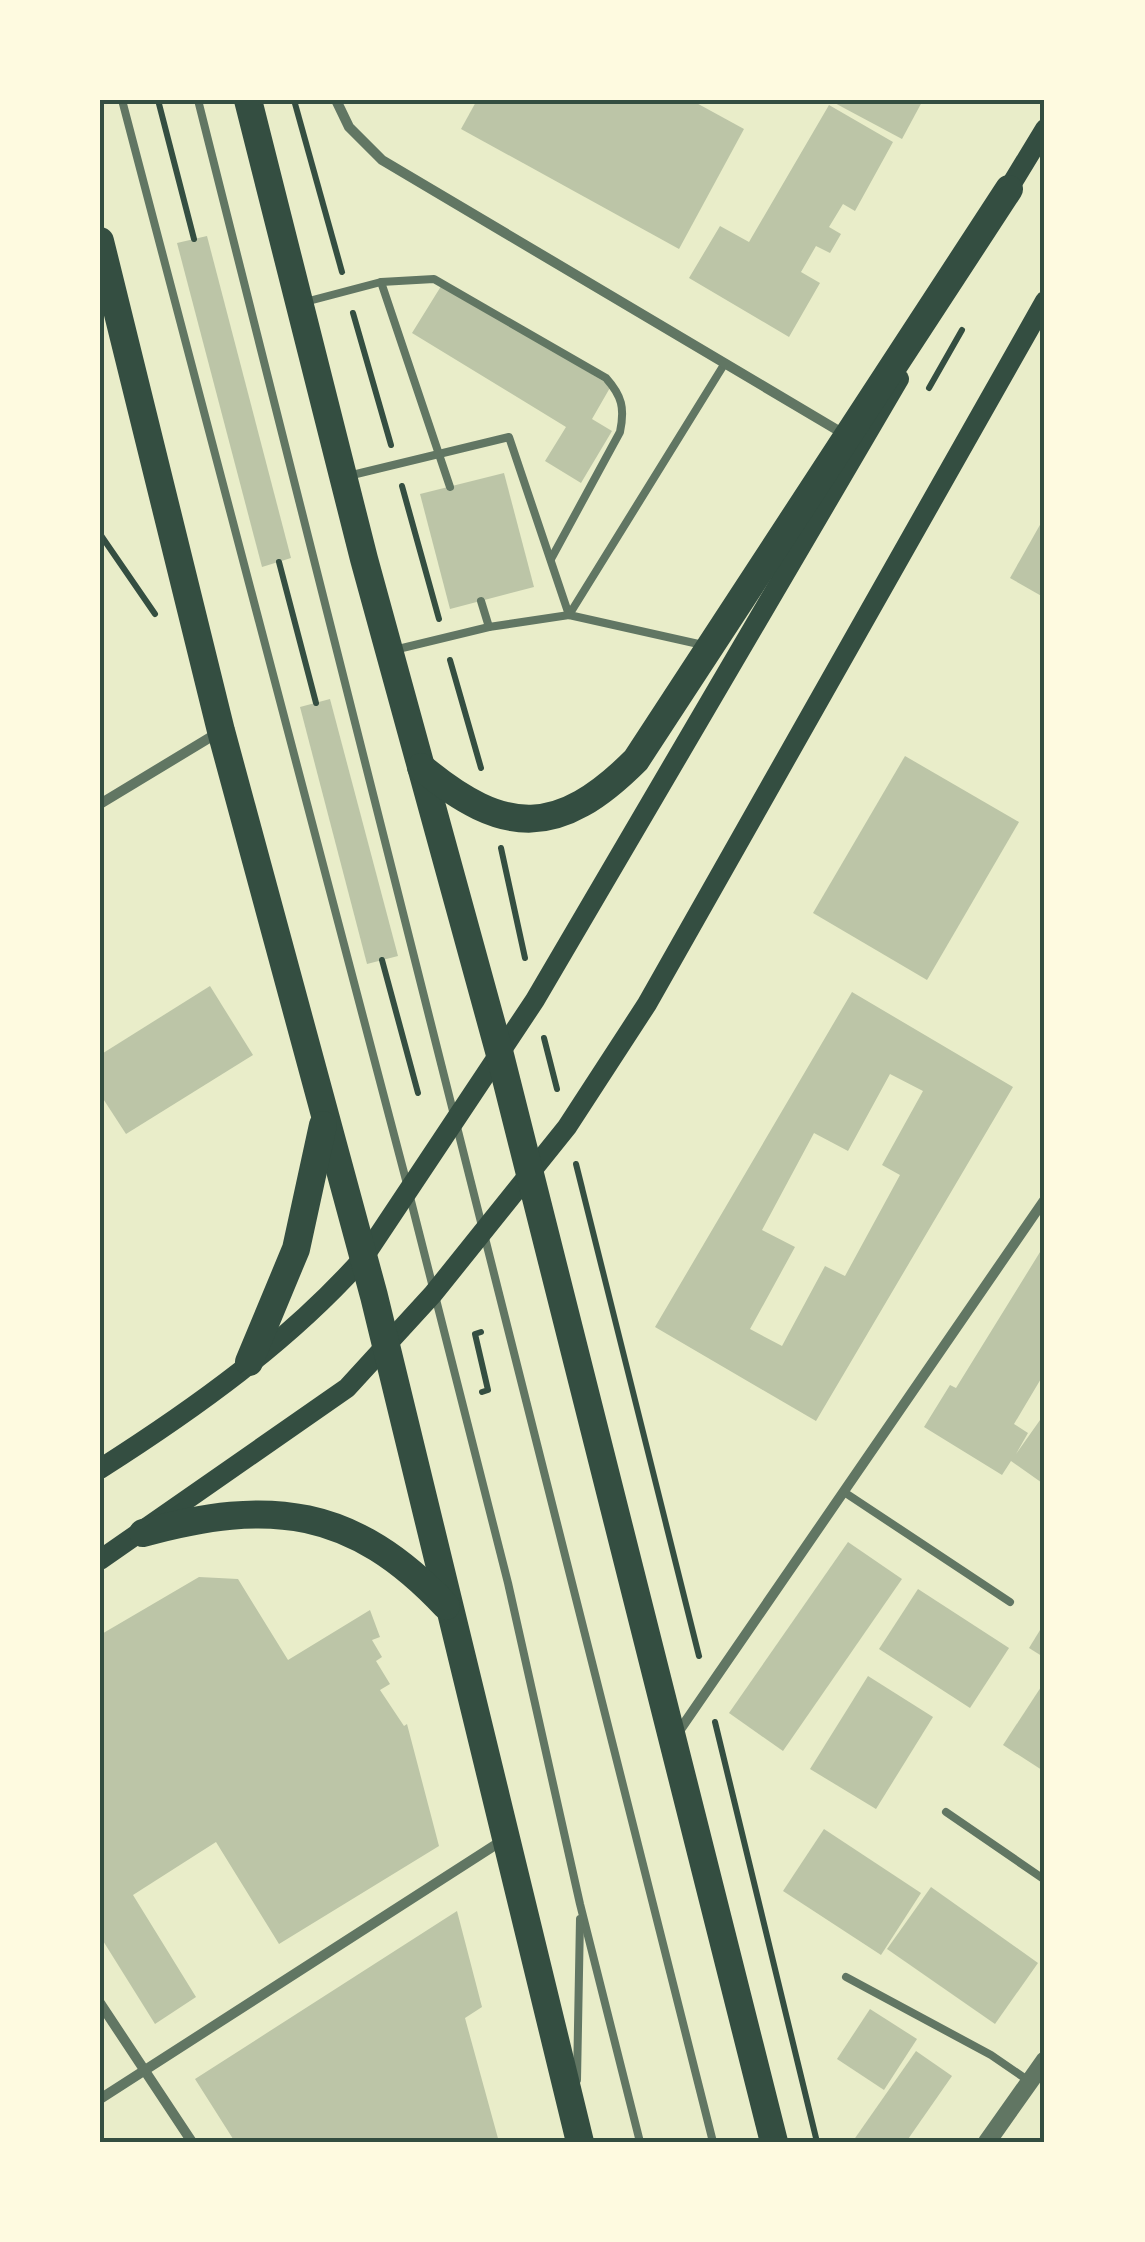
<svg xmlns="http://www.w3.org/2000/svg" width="1145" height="2242" viewBox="0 0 1145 2242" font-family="Arial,sans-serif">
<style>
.building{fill:#bcc5a7;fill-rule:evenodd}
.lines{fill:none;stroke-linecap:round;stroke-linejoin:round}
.path{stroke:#344e41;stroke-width:6}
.service{stroke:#617663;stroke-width:8}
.minor{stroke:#617663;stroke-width:10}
.tertiary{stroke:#617663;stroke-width:18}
.secondary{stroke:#344e41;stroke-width:20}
.trunk{stroke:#344e41;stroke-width:28}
.neatline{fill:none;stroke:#344e41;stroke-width:4}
</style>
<rect width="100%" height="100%" fill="#e9edc9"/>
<g class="building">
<path d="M477 100H691L744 129 679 249 461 129Z"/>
<path d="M829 100H923L902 139Z"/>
<path d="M829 105 893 142 855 211 843 204 829 227 841 234 830 253 816 246 801 272 820 283 789 337 689 278 720 226 749 242Z"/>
<path d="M207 236 291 558 262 567 177 243Z"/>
<path d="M443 283 611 386 592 419 612 431 581 483 545 461 566 427 412 333Z"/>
<path d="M504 473 534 587 450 609 420 494Z"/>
<path d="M1045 516V598L1010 578Z"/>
<path d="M330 699 398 956 367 964 300 707Z"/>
<path d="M905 756 1019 822 927 980 813 913Z"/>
<path d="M210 986 253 1055 126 1134 100 1094V1055Z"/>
<path d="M852 992 1013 1087 816 1421 655 1327ZM890 1074 923 1091 882 1165 900 1175 845 1276 825 1266 782 1346 750 1329 795 1247 762 1230 814 1133 848 1151Z"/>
<path d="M1045 1244V1372L1014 1424 1028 1433 1016 1454 1045 1413V1485L1011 1461 1002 1475 924 1427 950 1385 956 1388Z"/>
<path d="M848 1542 902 1579 783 1751 729 1713Z"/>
<path d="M199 1577 238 1579 288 1660 370 1610 380 1637 372 1640 382 1657 376 1661 390 1684 380 1690 404 1726 407 1724 439 1846 279 1944 216 1842 133 1895 196 1997 155 2024 100 1936V1635Z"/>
<path d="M918 1589 1009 1648 970 1708 879 1649Z"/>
<path d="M1045 1622V1658L1029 1648Z"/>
<path d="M868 1676 933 1717 876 1809 810 1769Z"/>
<path d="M1041 1687 1045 1689V1772L1003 1745Z"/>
<path d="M824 1829 921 1893 881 1955 783 1891Z"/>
<path d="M931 1887 1038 1963 995 2024 887 1949Z"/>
<path d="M457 1911 482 2007 465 2018 499 2142H235L195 2079Z"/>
<path d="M870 2009 917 2039 884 2090 837 2059Z"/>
<path d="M916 2051 952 2076 906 2142 853 2141Z"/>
</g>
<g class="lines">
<g class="path">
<path d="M158 100 194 239"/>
<path d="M294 100 342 272"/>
<path d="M353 313 391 445"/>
<path d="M929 388 962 330"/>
<path d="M402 486 439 619"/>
<path d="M100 534 155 614"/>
<path d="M279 562 316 703"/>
<path d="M450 660 481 768"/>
<path d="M501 848 525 958"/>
<path d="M382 960 418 1093"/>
<path d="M544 1038 557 1089"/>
<path d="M576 1164 699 1656"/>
<path d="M481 1332 475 1334 488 1390 482 1392"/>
<path d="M715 1722 817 2142"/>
</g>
<g class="service">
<path d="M122 100 407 1184"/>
<path d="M198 100 713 2142"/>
<path d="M381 282 450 487"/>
<path d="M305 302 381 282 434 279 606 378C622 396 625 408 620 432L551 559"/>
<path d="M348 476 509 437 569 615"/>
<path d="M481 601 489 627"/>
<path d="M569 615 725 363"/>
<path d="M394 650 489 627 569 615 703 645"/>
<path d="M410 1197 508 1583 580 1904 640 2142"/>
<path d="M844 1492 1010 1602"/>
<path d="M946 1812 1045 1880"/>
<path d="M846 1977 991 2055 1029 2081"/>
<path d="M577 2080 580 1919"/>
</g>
<g class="minor">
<path d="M336 100 349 127 382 160 844 434"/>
<path d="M100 804 219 732"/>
<path d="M677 1734 1045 1199"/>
<path d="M100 2003 192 2142"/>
<path d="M100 2099 503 1840"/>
</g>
<path class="tertiary" d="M987 2142 1045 2060"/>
<g class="secondary">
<path d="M1003 198 1045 129"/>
<path d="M100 1469C194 1409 290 1341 364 1257L535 1000 899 379"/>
<path d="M100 1560 347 1388 433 1294 567 1127 647 1004 1045 301"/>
</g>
<g class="trunk">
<path d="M248 100 364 559 499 1051 774 2142"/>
<path d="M100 241 221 731 374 1296 580 2142"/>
<path d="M421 767C505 837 559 837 636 760L1009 189"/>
<path d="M249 1362 296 1249 323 1125"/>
<path d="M143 1533C270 1498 353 1507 446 1606"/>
</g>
</g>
<rect width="1145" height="2242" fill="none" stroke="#fefae0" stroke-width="205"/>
<rect x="102" y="102" width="940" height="2038" class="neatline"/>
</svg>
